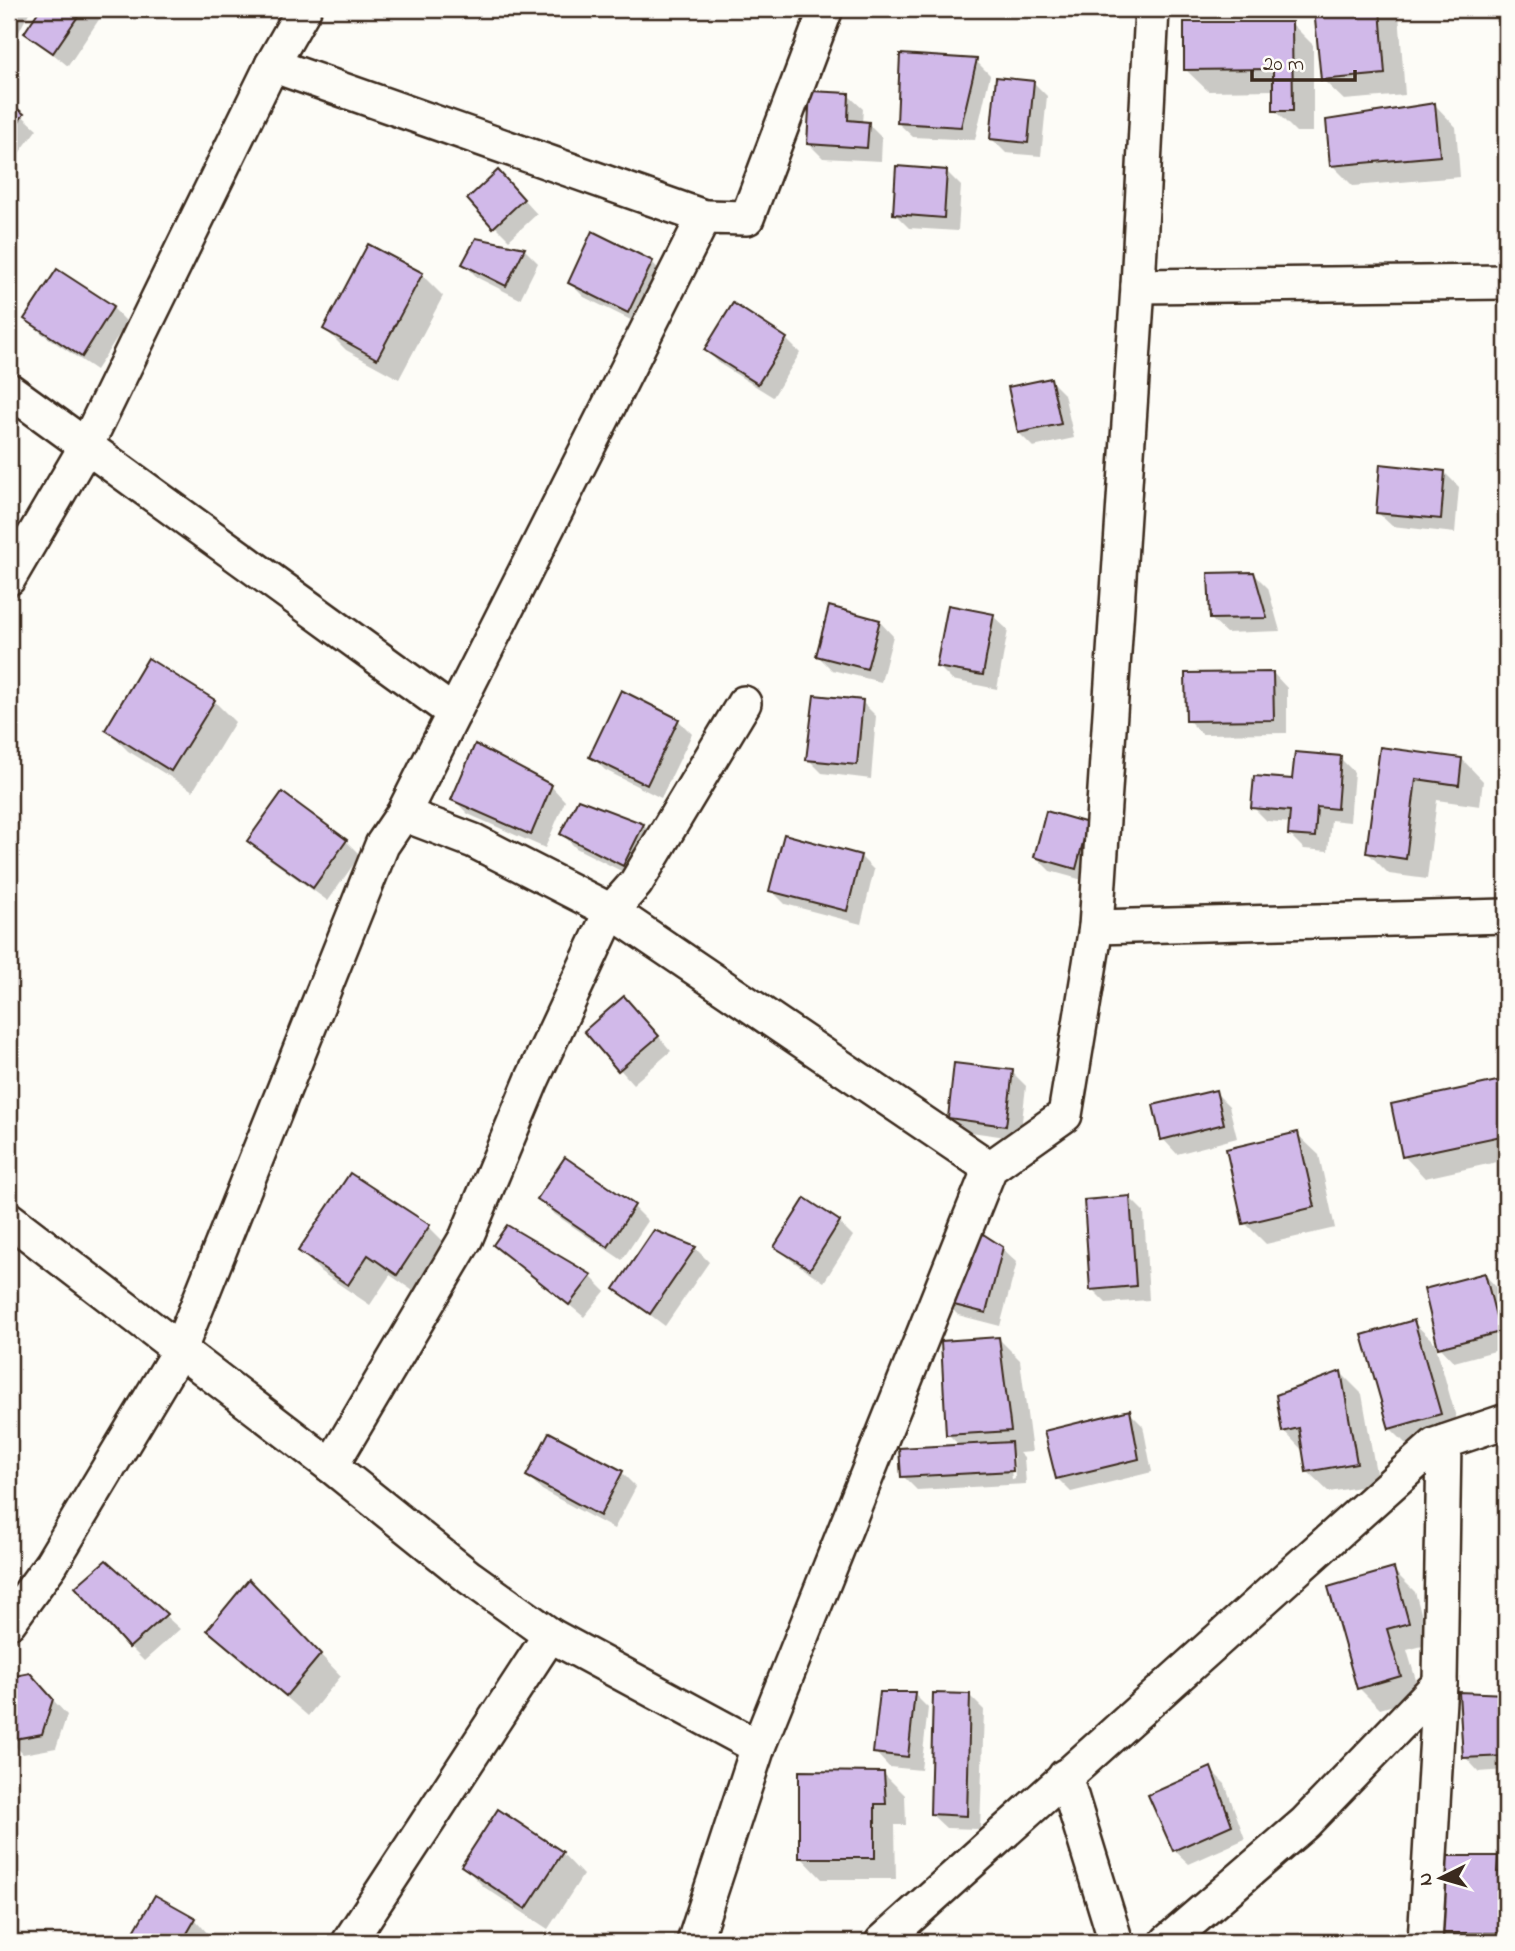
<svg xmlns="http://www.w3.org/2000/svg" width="1515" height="1951" viewBox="0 0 1515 1951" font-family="'Indie Flower',sans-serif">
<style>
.shadow{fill:#0003;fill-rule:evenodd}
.building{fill:#d1b9e9;stroke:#3b2a1e;stroke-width:2}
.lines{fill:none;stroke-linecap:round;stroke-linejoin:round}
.minor-casing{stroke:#3b2a1e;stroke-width:38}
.minor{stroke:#fdfcf7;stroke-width:33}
</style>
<rect width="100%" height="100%" fill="#fdfcf7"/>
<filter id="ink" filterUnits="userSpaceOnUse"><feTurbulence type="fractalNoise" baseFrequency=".0143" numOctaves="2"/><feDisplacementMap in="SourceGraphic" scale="14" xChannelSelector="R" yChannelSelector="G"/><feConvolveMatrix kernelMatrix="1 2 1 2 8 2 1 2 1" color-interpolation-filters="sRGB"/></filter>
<g filter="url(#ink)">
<g class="shadow">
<path d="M9 9H31L9 50Z"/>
<path d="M42 9H106L68 66 26 32Z"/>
<path d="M1316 9H1394L1399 14 1405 95 1344 100 1322 79Z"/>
<path d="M1292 24 1313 45V132H1296L1275 111V90L1208 91 1186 70Z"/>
<path d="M976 61 990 75 975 140 913 137 898 123Z"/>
<path d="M1033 82 1047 96 1041 156 1006 153 991 138Z"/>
<path d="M848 95 863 109 862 123 868 124 882 138 881 161 823 158 809 144Z"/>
<path d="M9 104 37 129 9 167Z"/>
<path d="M1435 105 1456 127 1460 177 1353 186 1332 165Z"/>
<path d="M947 172 961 186 958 231 909 228 895 214Z"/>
<path d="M512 187 537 214 509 240 495 226Z"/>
<path d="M524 249 538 263 520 299 478 278 464 264Z"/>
<path d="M652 262 666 277 643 326 584 297 570 283Z"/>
<path d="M57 272 113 308 127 322 96 370 41 333 26 319Z"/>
<path d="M422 275 443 296 399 379 346 350 325 329Z"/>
<path d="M734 305 786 339 800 353 773 397 720 364 706 350Z"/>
<path d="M1050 380 1064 394 1074 438 1033 447 1019 433Z"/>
<path d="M1444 472 1459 487 1455 533 1392 526 1377 512Z"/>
<path d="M1254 574 1268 588 1280 631 1226 633 1211 619Z"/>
<path d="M993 616 1008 630 997 689 952 680 938 666Z"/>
<path d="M879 621 893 636 881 682 832 670 818 656Z"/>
<path d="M1273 673 1287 688V733L1202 734 1188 720Z"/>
<path d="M214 701 235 722 193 791 128 751 107 730Z"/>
<path d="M862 702 876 716 871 779 822 773 808 759Z"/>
<path d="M678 720 692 734 661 798 605 770 591 756Z"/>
<path d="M1382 749 1462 759 1483 781 1480 806 1437 800 1427 879 1389 874 1368 853Z"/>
<path d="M1340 758 1354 772 1350 822 1331 820 1328 851 1304 849 1290 835 1291 823 1267 821 1253 807 1294 780Z"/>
<path d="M551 786 565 801 545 848 468 814 453 799Z"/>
<path d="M1087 824 1090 882 1050 871 1036 857Z"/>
<path d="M643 825 657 839 637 879 576 848 562 834Z"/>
<path d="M250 841H346L360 855 328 901 264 855Z"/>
<path d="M860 856 874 870 861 924 785 904 771 890Z"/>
<path d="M638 1012 671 1051 633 1084 586 1031Z"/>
<path d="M1012 1072 1026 1086 1020 1139 964 1131 950 1117Z"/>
<path d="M1506 1081V1160L1425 1178 1404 1156 1393 1105Z"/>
<path d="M1215 1092 1229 1106 1237 1138 1177 1154 1163 1139Z"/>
<path d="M1297 1134 1319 1155 1335 1228 1266 1244 1245 1223Z"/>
<path d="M565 1159 634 1207 648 1221 622 1260 553 1213 539 1199Z"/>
<path d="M351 1175 429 1227 450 1248 419 1295 390 1275 370 1305 321 1272 300 1251Z"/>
<path d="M1130 1198 1144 1212 1149 1300 1106 1303 1092 1289Z"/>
<path d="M839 1222 853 1236 824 1282 791 1260 776 1246Z"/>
<path d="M508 1228 591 1277 605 1291 584 1317 495 1244Z"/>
<path d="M695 1248 709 1262 665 1326 616 1289Z"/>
<path d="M1002 1248 1017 1262 1000 1326 958 1315 944 1301Z"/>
<path d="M1485 1275 1499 1290 1506 1319V1348L1454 1362 1440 1347Z"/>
<path d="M1413 1322 1435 1343 1461 1435 1411 1449 1390 1428Z"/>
<path d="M999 1339 1020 1360 1032 1452 1019 1453 1024 1458 1026 1484 917 1490 903 1476 960 1446 948 1434ZM1010 1456H1014L1015 1479 1012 1480Z"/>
<path d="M1341 1373 1362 1394 1378 1484 1329 1492 1307 1471 1304 1452 1284 1431Z"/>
<path d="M1129 1412 1143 1426 1152 1472 1071 1492 1057 1478Z"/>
<path d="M550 1434 622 1473 636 1487 614 1529 542 1490 528 1476Z"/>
<path d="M106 1562 180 1629 144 1661 130 1647Z"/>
<path d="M1393 1570 1415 1592 1430 1644 1407 1650 1421 1697 1380 1709 1359 1688Z"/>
<path d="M270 1602 341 1676 308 1716 209 1630Z"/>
<path d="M29 1674 67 1715 56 1748 23 1754 9 1740V1679Z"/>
<path d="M914 1694 928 1708 921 1770 889 1767 875 1752Z"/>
<path d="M1461 1694 1506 1696V1770L1479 1772 1465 1757Z"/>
<path d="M970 1696 984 1710 980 1829 946 1828 931 1814Z"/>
<path d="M1211 1770 1225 1784 1245 1839 1189 1864 1174 1850Z"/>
<path d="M883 1773 905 1795 906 1825H895L896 1879H822L801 1857Z"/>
<path d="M562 1853 583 1875 548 1929 484 1887 463 1866Z"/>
<path d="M1497 1858 1506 1867V1942H1449L1439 1932Z"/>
<path d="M156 1897 195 1919 215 1942H130Z"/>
</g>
<g class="building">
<path d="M40 9H83L53 53 24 33Z"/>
<path d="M1314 9H1380L1385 74 1321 80Z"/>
<path d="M1184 22H1292L1293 111H1273V69L1184 70Z"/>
<path d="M900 54 977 59 961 127 897 123Z"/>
<path d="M996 77 1034 81 1028 143 990 139Z"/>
<path d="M810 91 849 93 848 120 869 122 867 148 807 144Z"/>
<path d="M9 102 24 114 9 135Z"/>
<path d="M1435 103 1440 156 1330 166 1326 120Z"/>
<path d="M896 166 947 170 944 218 893 214Z"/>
<path d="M498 170 524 199 493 228 467 199Z"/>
<path d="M592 231 653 261 628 313 568 283Z"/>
<path d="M476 238 525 248 506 286 462 264Z"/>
<path d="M368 244 423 273 377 359 323 329Z"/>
<path d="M57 269 114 306 82 357 24 319Z"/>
<path d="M733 303 787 338 758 384 704 350Z"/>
<path d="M1051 378 1061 424 1018 433 1008 387Z"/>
<path d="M1380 464 1445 471 1441 519 1376 513Z"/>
<path d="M1254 572 1267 618 1210 619 1208 573Z"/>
<path d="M1500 585H1506V666L1504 667Z"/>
<path d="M948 605 994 614 983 675 936 667Z"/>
<path d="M829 606 880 620 867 669 816 656Z"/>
<path d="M148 658 215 700 171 771 105 730Z"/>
<path d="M1273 672 1274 720 1186 721 1185 673Z"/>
<path d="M621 690 679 719 647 785 589 757Z"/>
<path d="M814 695 863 700 857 765 806 760Z"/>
<path d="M475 744 552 785 531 835 451 800Z"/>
<path d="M1380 747 1462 758 1459 785 1416 779 1406 859 1366 853Z"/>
<path d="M1295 752 1341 756 1337 809 1317 807 1315 837 1288 835 1290 811 1251 808 1254 776 1292 779Z"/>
<path d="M282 792 347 840 313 888 247 841Z"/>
<path d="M578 799 644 824 623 866 560 834Z"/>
<path d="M1046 811 1088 823 1076 869 1034 857Z"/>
<path d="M784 834 861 855 847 911 769 891Z"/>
<path d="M624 996 659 1036 618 1071 584 1031Z"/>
<path d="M954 1063 1013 1070 1006 1126 948 1118Z"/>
<path d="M1506 1079V1135L1402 1157 1391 1104Z"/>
<path d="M1216 1090 1224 1124 1161 1140 1153 1105Z"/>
<path d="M1298 1132 1315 1207 1243 1224 1226 1149Z"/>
<path d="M565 1157 635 1205 608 1247 537 1199Z"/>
<path d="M350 1173 430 1225 397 1275 368 1255 348 1285 298 1251Z"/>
<path d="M1130 1196 1136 1286 1090 1290 1084 1200Z"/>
<path d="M805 1198 840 1221 810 1269 774 1247Z"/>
<path d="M963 1221 1003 1247 986 1313 942 1302Z"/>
<path d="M507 1225 592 1275 569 1305 493 1245Z"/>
<path d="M654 1230 696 1247 650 1314 614 1289Z"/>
<path d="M1485 1273 1500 1332 1438 1348 1424 1289Z"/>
<path d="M1414 1320 1441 1414 1389 1429 1362 1335Z"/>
<path d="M999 1337 1011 1431 946 1435 941 1341Z"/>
<path d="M1341 1371 1357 1463 1306 1472 1299 1428 1282 1432 1276 1395Z"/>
<path d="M1130 1410 1139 1459 1056 1479 1044 1431Z"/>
<path d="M549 1432 623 1471 600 1516 526 1476Z"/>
<path d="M1011 1442 1013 1471 901 1477 899 1448Z"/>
<path d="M106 1560 167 1614 129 1648 75 1587Z"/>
<path d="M1394 1568 1409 1623 1387 1629 1401 1676 1357 1689 1328 1587Z"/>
<path d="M249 1579 321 1654 286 1696 207 1630Z"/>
<path d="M30 1673 53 1699 42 1734 9 1740V1677Z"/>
<path d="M880 1692H915L908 1757 873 1753Z"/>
<path d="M1459 1692 1506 1694V1756L1463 1758Z"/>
<path d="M933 1693 970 1694 967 1816 930 1814Z"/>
<path d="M1211 1767 1232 1825 1173 1851 1148 1795Z"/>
<path d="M799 1771 884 1772 886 1804H875V1858H799Z"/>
<path d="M498 1809 563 1852 526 1909 461 1866Z"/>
<path d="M1437 1856H1498L1497 1872H1506V1933H1437Z"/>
<path d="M155 1895 196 1918 182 1942H128Z"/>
</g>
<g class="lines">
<g class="minor-casing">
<g id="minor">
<path d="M272 65 704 217"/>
<path d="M1138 286 1506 282"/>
<path d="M9 390 454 713"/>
<path d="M9 578 85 448 272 65 304 9"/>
<path d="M403 814 474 841 611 911 990 1168"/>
<path d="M1096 927 1506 916"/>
<path d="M9 1219 331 1466 469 1577 550 1635 758 1747"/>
<path d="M331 1466 466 1238 532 1080 611 911 636 883 744 703"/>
<path d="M9 1622 51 1564 180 1349 382 845 403 814 704 217 747 218 826 9"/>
<path d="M1065 1776 1116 1942"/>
<path d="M349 1942 550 1635"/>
<path d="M694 1942 758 1747 990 1168 1065 1115 1096 927 1138 286 1152 9"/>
<path d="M882 1942 1435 1445 1506 1421"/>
<path d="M1167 1942 1305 1823 1440 1683"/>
<path d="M1425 1942 1440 1683 1444 1442"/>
</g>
</g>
<use href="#minor" class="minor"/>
</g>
</g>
<rect width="1515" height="1951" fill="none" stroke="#fdfcf7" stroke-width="35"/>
<rect x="18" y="18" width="1480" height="1916" fill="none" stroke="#3b2a1e" stroke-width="2.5" filter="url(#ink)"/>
<g transform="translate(1441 1878) rotate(265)" stroke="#fdfcf7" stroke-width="5" paint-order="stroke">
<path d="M0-5L12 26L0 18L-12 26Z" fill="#3b2a1e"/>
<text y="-10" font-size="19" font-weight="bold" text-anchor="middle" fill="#3b2a1e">N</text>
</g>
<path d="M1252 70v10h103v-10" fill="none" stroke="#3b2a1e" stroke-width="3.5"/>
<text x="1263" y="70" font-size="21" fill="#3b2a1e" stroke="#fdfcf7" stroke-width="5" paint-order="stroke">20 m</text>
</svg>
